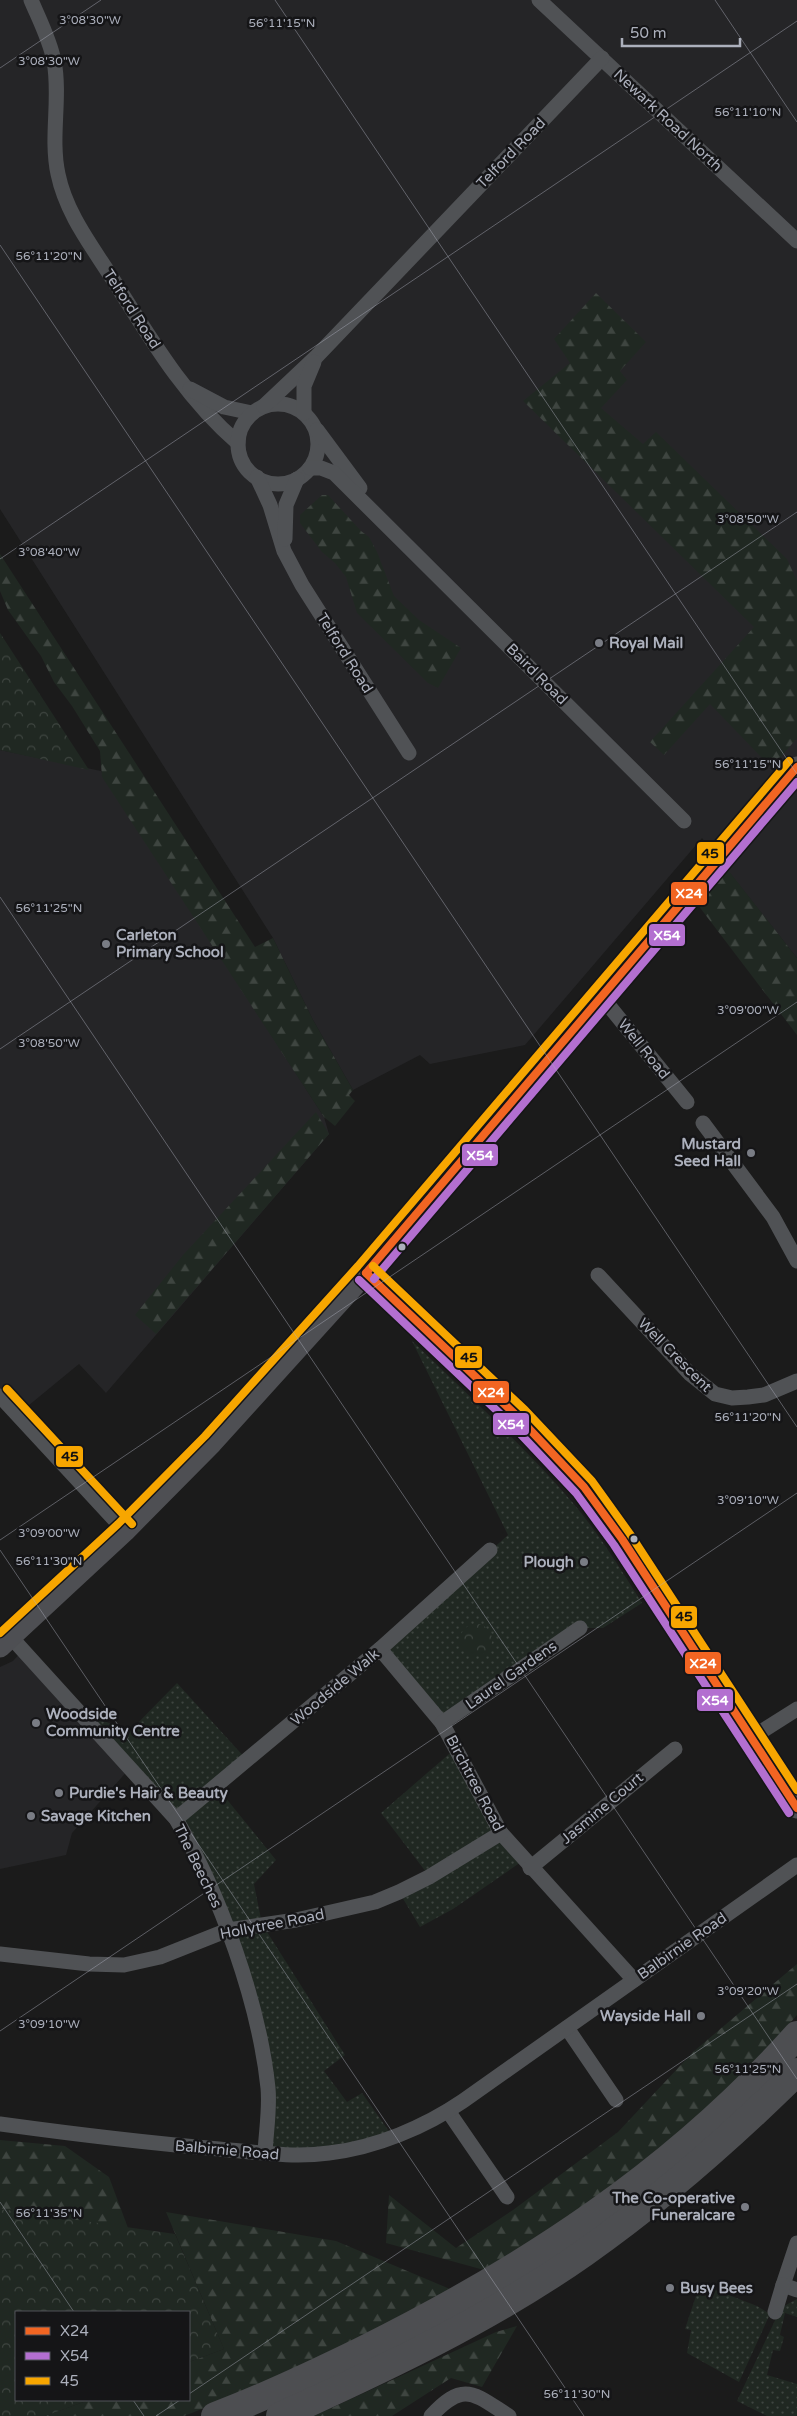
<svg xmlns="http://www.w3.org/2000/svg" width="797" height="2416" viewBox="0 0 797 2416" font-family="'Varela Round',sans-serif">
<style>
.built{fill:#252527}
.grass{fill:url(#grass-dots)}
.forest{fill:url(#forest-firs)}
.park{fill:url(#park-crowns)}
.lines{fill:none;stroke-linecap:round;stroke-linejoin:round}
.street{stroke:#505255;stroke-width:15}
.secondary{stroke:#4e4f53;stroke-width:21}
.highway{stroke:#4d4e51;stroke-width:28}
.bus-1-casing{stroke:#151517;stroke-width:11}
.bus-2-casing{stroke:#151517;stroke-width:11}
.bus-3-casing{stroke:#151517;stroke-width:11}
.bus-1{stroke:#f26522;stroke-width:8}
.bus-2{stroke:#b36fd0;stroke-width:8}
.bus-3{stroke:#f7a600;stroke-width:8}
.ticks{fill:none;stroke:#acb0bc;stroke-width:1;stroke-opacity:0.45}
.poi-dot{fill:#797c84;stroke:#151517;stroke-width:2}
.bus-dot{fill:#acb0bc;stroke:#151517;stroke-width:2}
.labels{text-anchor:middle;stroke-width:5;stroke-linejoin:round;paint-order:stroke}
.street-label{font-size:15px;fill:#acb0bc;stroke:#151517}
.poi-label{font-size:15px;font-weight:bold;fill:#acb0bc;stroke:#151517;text-anchor:start}
.ticks-label{font-size:12px;text-anchor:middle;fill:#acb0bc;stroke:#151517;stroke-width:5;stroke-linejoin:round;paint-order:stroke}
.line-badge{stroke:#151517;stroke-width:2}
.badge-label{font-size:14px;text-anchor:middle;font-weight:bold;fill:#fff}
.pale-badge-label{font-size:14px;text-anchor:middle;font-weight:bold;fill:#111}
</style>
<defs>
<pattern id="grass-dots" width="8" height="8" patternUnits="userSpaceOnUse" patternTransform="scale(1.25)"><rect width="8" height="8" fill="#202822"/><path d="M2 2h.1M6 6h.1" fill="none" stroke="#3e4540" stroke-width="1.8" stroke-linecap="round"/></pattern>
<pattern id="forest-firs" width="22" height="20" patternUnits="userSpaceOnUse" patternTransform="scale(1.25)"><rect width="22" height="20" fill="#202822"/><path d="M5 1l3.5 6h-7zM16 11l3.5 6h-7z" fill="#3e4540"/></pattern>
<pattern id="park-crowns" width="20" height="18" patternUnits="userSpaceOnUse" patternTransform="scale(1.25)"><rect width="20" height="18" fill="#202822"/><path d="M2 6a3 3 0 1 1 6 0M12 15a3 3 0 1 1 6 0" fill="none" stroke="#3e4540"/></pattern>
</defs>
<rect width="100%" height="100%" fill="#1b1b1b"/>
<g class="built">
<path d="M0 0H797V958L702 838 525 1045 430 1064 420 1055 353 1090 313 1020 273 938 0 509Z"/>
<path d="M0 750 101 771 324 1117 329 1134 106 1393 79 1364 17 1415 0 1396Z"/>
<path d="M23 1650 130 1768 72 1833 66 1855 0 1869V1667L13 1661Z"/>
</g>
<g class="grass">
<path d="M412 1341C467 1394 523 1445 573 1503 599 1534 620 1568 642 1603L603 1628H580L442 1723 380 1649 508 1535Z"/>
<path d="M177 1683 247 1760 216 1786 276 1860 254 1884 262 1924 345 2055 324 2071 347 2102 362 2093 393 2137 354 2148 265 2153 259 2026 188 1839 78 1711 130 1731Z"/>
<path d="M456 1748 524 1860 453 1909 420 1927 399 1892 429 1876 381 1813Z"/>
<path d="M700 2284 757 2306 770 2314 739 2382 687 2353 691 2330 685 2329Z"/>
<path d="M797 2299V2317L785 2313 780 2335 784 2337 780 2351 773 2350 767 2375 797 2384V2416H767L737 2401 778 2314 784 2306Z"/>
</g>
<g class="forest">
<path d="M596 293 646 342 620 371 627 380 601 408 643 444 656 432 787 559 797 581V738L780 758 763 759 710 704 664 755 650 742 754 627 523 401 570 363 554 339Z"/>
<path d="M322 495H328L361 531 369 537 377 552 394 596 419 620 461 648 438 688 428 683 357 613 346 577 335 563 322 552 300 523V515Z"/>
<path d="M0 554 255 947 273 938 313 1020 353 1090 349 1095 355 1101 335 1126 324 1117 102 777 100 751 72 706 54 682 41 656 8 610 0 591Z"/>
<path d="M728 870 797 958V1035L698 905Z"/>
<path d="M316 1112 329 1134 156 1334 135 1315 183 1255Z"/>
<path d="M797 1964V2015L754 2065 682 2138 495 2273 386 2243 389 2195 456 2248 513 2210 618 2132 693 2052Z"/>
<path d="M0 2140 65 2146 109 2177 128 2228 0 2209Z"/>
<path d="M166 2212 336 2241 450 2289 418 2324 184 2416H45L89 2400H189V2362L224 2349Z"/>
<path d="M517 2326 482 2387 451 2378 392 2416H314L496 2332Z"/>
</g>
<g class="park">
<path d="M0 633 89 770 0 750Z"/>
<circle cx="476" cy="1640" r="16"/>
<path d="M0 2209 175 2234 224 2349 189 2362V2312H16V2400H89L45 2416H0Z"/>
</g>
<g class="lines">
<g class="street">
<path d="M31 0C39 19 50 40 54 61 61 98 50 137 58 174 66 213 91 245 112 278 149 336 185 398 238 443"/>
<path d="M539 0 797 241"/>
<path d="M190 389 224 407 252 413"/>
<circle cx="278" cy="444" r="40"/>
<path d="M264 406 317 356 602 58"/>
<path d="M304 413V386L314 362"/>
<path d="M317 430 360 488"/>
<path d="M310 468H321L334 473 684 821"/>
<path d="M257 477 270 505 284 551 302 585 409 753"/>
<path d="M285 539 286 505 297 479"/>
<path d="M601 996 687 1102"/>
<path d="M703 1123 773 1217 797 1261"/>
<path d="M598 1275 690 1374 715 1394 732 1398 748 1397 764 1395 797 1381"/>
<path d="M0 1396 125 1531"/>
<path d="M10 1636 176 1819C220 1894 259 2002 268 2088 270 2109 266 2132 265 2153"/>
<path d="M380 1649 442 1723 501 1833 634 1980"/>
<path d="M442 1723 580 1628"/>
<path d="M751 1738 797 1709"/>
<path d="M176 1819 380 1649 490 1550"/>
<path d="M530 1868 675 1749"/>
<path d="M0 1954 89 1964 124 1965 160 1957 228 1930 296 1920 375 1902 399 1892 429 1877 501 1833"/>
<path d="M567 2028 616 2100"/>
<path d="M448 2111 507 2197"/>
<path d="M0 2124C73 2134 146 2143 219 2149 256 2152 292 2158 329 2153 375 2148 425 2127 463 2101L797 1865"/>
<path d="M797 2243 783 2285 797 2290"/>
<path d="M775 2312 783 2285"/>
<path d="M431 2416C464 2380 474 2394 509 2416"/>
</g>
<g class="secondary">
<path d="M366 1273 518 1417 584 1487 622 1539 797 1808"/>
<path d="M0 1647 125 1531 212 1443 366 1273 797 767"/>
</g>
<g class="highway">
<path d="M215 2416C266 2397 314 2374 363 2350 526 2269 675 2172 797 2035"/>
<path d="M280 2416C384 2369 490 2319 584 2253 661 2199 730 2138 797 2072"/>
</g>
<g class="bus-1-casing">
<g id="bus-1">
<path d="M366 1273 518 1417 584 1487 622 1539 797 1808"/>
<path d="M366 1273 797 767"/>
</g>
</g>
<g class="bus-2-casing">
<g id="bus-2">
<path d="M374 1279 797 782"/>
<path d="M359 1280 511 1424 576 1493 614 1545 789 1813"/>
</g>
</g>
<g class="bus-3-casing">
<g id="bus-3">
<path d="M373 1266 525 1410 592 1481 630 1534 797 1790"/>
<path d="M7 1389 132 1524"/>
<path d="M0 1633 118 1524 205 1436 358 1266 789 761"/>
</g>
</g>
<use href="#bus-1" class="bus-1"/>
<use href="#bus-2" class="bus-2"/>
<use href="#bus-3" class="bus-3"/>
</g>
<path class="ticks" d="M275 0 797 774M715 0 797 122M0 68 101 0M0 245 797 1427M0 559 797 21M0 897 797 2079M0 1049 797 512M0 1540 797 1002M0 1550 584 2416M0 2031 797 1493M0 2202 74 2312M189 2394 797 1984M133 2400 144 2416M156 2416 180 2400"/>
<g class="poi-dot">
<circle cx="599" cy="643" r="5"/>
<circle cx="106" cy="944" r="5"/>
<circle cx="751" cy="1153" r="5"/>
<circle cx="584" cy="1562" r="5"/>
<circle cx="36" cy="1723" r="5"/>
<circle cx="59" cy="1793" r="5"/>
<circle cx="31" cy="1816" r="5"/>
<circle cx="701" cy="2016" r="5"/>
<circle cx="745" cy="2207" r="5"/>
<circle cx="670" cy="2288" r="5"/>
</g>
<g class="bus-dot">
<circle cx="402" cy="1247" r="4.5"/>
<circle cx="634" cy="1539" r="4.5"/>
</g>
<g class="labels">
<g class="street-label">
<text transform="translate(668 120) rotate(43)" y="5">Newark Road North</text>
<text transform="translate(511 153) rotate(-46)" y="5">Telford Road</text>
<text transform="translate(132 309) rotate(57)" y="5">Telford Road</text>
<text transform="translate(345 653) rotate(58)" y="5">Telford Road</text>
<text transform="translate(537 674) rotate(45)" y="5">Baird Road</text>
<text transform="translate(644 1049) rotate(51)" y="5">Well Road</text>
<text transform="translate(675 1355) rotate(45)" y="5">Well Crescent</text>
<text transform="translate(511 1675) rotate(-35)" y="5">Laurel Gardens</text>
<text transform="translate(335 1687) rotate(-40)" y="5">Woodside Walk</text>
<text transform="translate(475 1783) rotate(62)" y="5">Birchtree Road</text>
<text transform="translate(602 1808) rotate(-40)" y="5">Jasmine Court</text>
<text transform="translate(198 1866) rotate(64)" y="5">The Beeches</text>
<text transform="translate(272 1924) rotate(-11)" y="5">Hollytree Road</text>
<text transform="translate(682 1946) rotate(-35)" y="5">Balbirnie Road</text>
<text transform="translate(227 2150) rotate(5)" y="5">Balbirnie Road</text>
</g>
<g class="poi-label">
<text x="609" y="648">Royal Mail</text>
<text x="116" y="940">Carleton<tspan x="116" dy="17">Primary School</tspan></text>
<text x="741" y="1149" text-anchor="end">Mustard<tspan x="741" dy="17">Seed Hall</tspan></text>
<text x="574" y="1567" text-anchor="end">Plough</text>
<text x="46" y="1719">Woodside<tspan x="46" dy="17">Community Centre</tspan></text>
<text x="69" y="1798">Purdie's Hair &amp; Beauty</text>
<text x="41" y="1821">Savage Kitchen</text>
<text x="691" y="2021" text-anchor="end">Wayside Hall</text>
<text x="735" y="2203" text-anchor="end">The Co-operative<tspan x="735" dy="17">Funeralcare</tspan></text>
<text x="680" y="2293">Busy Bees</text>
</g>
</g>
<g class="ticks-label">
<text x="90" y="24">3°08'30"W</text>
<text x="282" y="27">56°11'15"N</text>
<text x="49" y="65">3°08'30"W</text>
<text x="748" y="116">56°11'10"N</text>
<text x="49" y="260">56°11'20"N</text>
<text x="748" y="523">3°08'50"W</text>
<text x="49" y="556">3°08'40"W</text>
<text x="748" y="768">56°11'15"N</text>
<text x="49" y="912">56°11'25"N</text>
<text x="748" y="1014">3°09'00"W</text>
<text x="49" y="1047">3°08'50"W</text>
<text x="748" y="1421">56°11'20"N</text>
<text x="748" y="1504">3°09'10"W</text>
<text x="49" y="1537">3°09'00"W</text>
<text x="49" y="1565">56°11'30"N</text>
<text x="748" y="1995">3°09'20"W</text>
<text x="49" y="2028">3°09'10"W</text>
<text x="748" y="2073">56°11'25"N</text>
<text x="49" y="2217">56°11'35"N</text>
<text x="577" y="2398">56°11'30"N</text>
</g>
<g class="line-badge">
<rect x="696" y="841" width="29" height="24" rx="5" fill="#f7a600"/>
<rect x="670" y="881" width="38" height="25" rx="5" fill="#f26522"/>
<rect x="648" y="923" width="38" height="24" rx="5" fill="#b36fd0"/>
<rect x="461" y="1143" width="38" height="24" rx="5" fill="#b36fd0"/>
<rect x="454" y="1345" width="29" height="24" rx="5" fill="#f7a600"/>
<rect x="472" y="1380" width="38" height="24" rx="5" fill="#f26522"/>
<rect x="492" y="1412" width="38" height="24" rx="5" fill="#b36fd0"/>
<rect x="55" y="1445" width="29" height="23" rx="5" fill="#f7a600"/>
<rect x="670" y="1605" width="28" height="24" rx="5" fill="#f7a600"/>
<rect x="684" y="1651" width="38" height="24" rx="5" fill="#f26522"/>
<rect x="696" y="1688" width="38" height="24" rx="5" fill="#b36fd0"/>
</g>
<g class="badge-label">
<text x="689" y="898">X24</text>
<text x="667" y="940">X54</text>
<text x="480" y="1160">X54</text>
<text x="491" y="1397">X24</text>
<text x="511" y="1429">X54</text>
<text x="703" y="1668">X24</text>
<text x="715" y="1705">X54</text>
</g>
<g class="pale-badge-label">
<text x="710" y="858">45</text>
<text x="469" y="1362">45</text>
<text x="70" y="1461">45</text>
<text x="684" y="1621">45</text>
</g>
<rect x="15" y="2311" width="175" height="90" fill="#151517" stroke="#515359"/>
<rect x="25" y="2327" width="25" height="8" fill="#f26522" stroke="#515359"/>
<text x="60" y="2336" font-size="15" fill="#acb0bc">X24</text>
<rect x="25" y="2352" width="25" height="8" fill="#b36fd0" stroke="#515359"/>
<text x="60" y="2361" font-size="15" fill="#acb0bc">X54</text>
<rect x="25" y="2377" width="25" height="8" fill="#f7a600" stroke="#515359"/>
<text x="60" y="2386" font-size="15" fill="#acb0bc">45</text>
<path d="M622 38v8h118v-8" fill="none" stroke="#acb0bc" stroke-width="2.5"/>
<text x="630" y="38" font-size="15" fill="#acb0bc" stroke="#151517" stroke-width="4" paint-order="stroke">50 m</text>
</svg>
